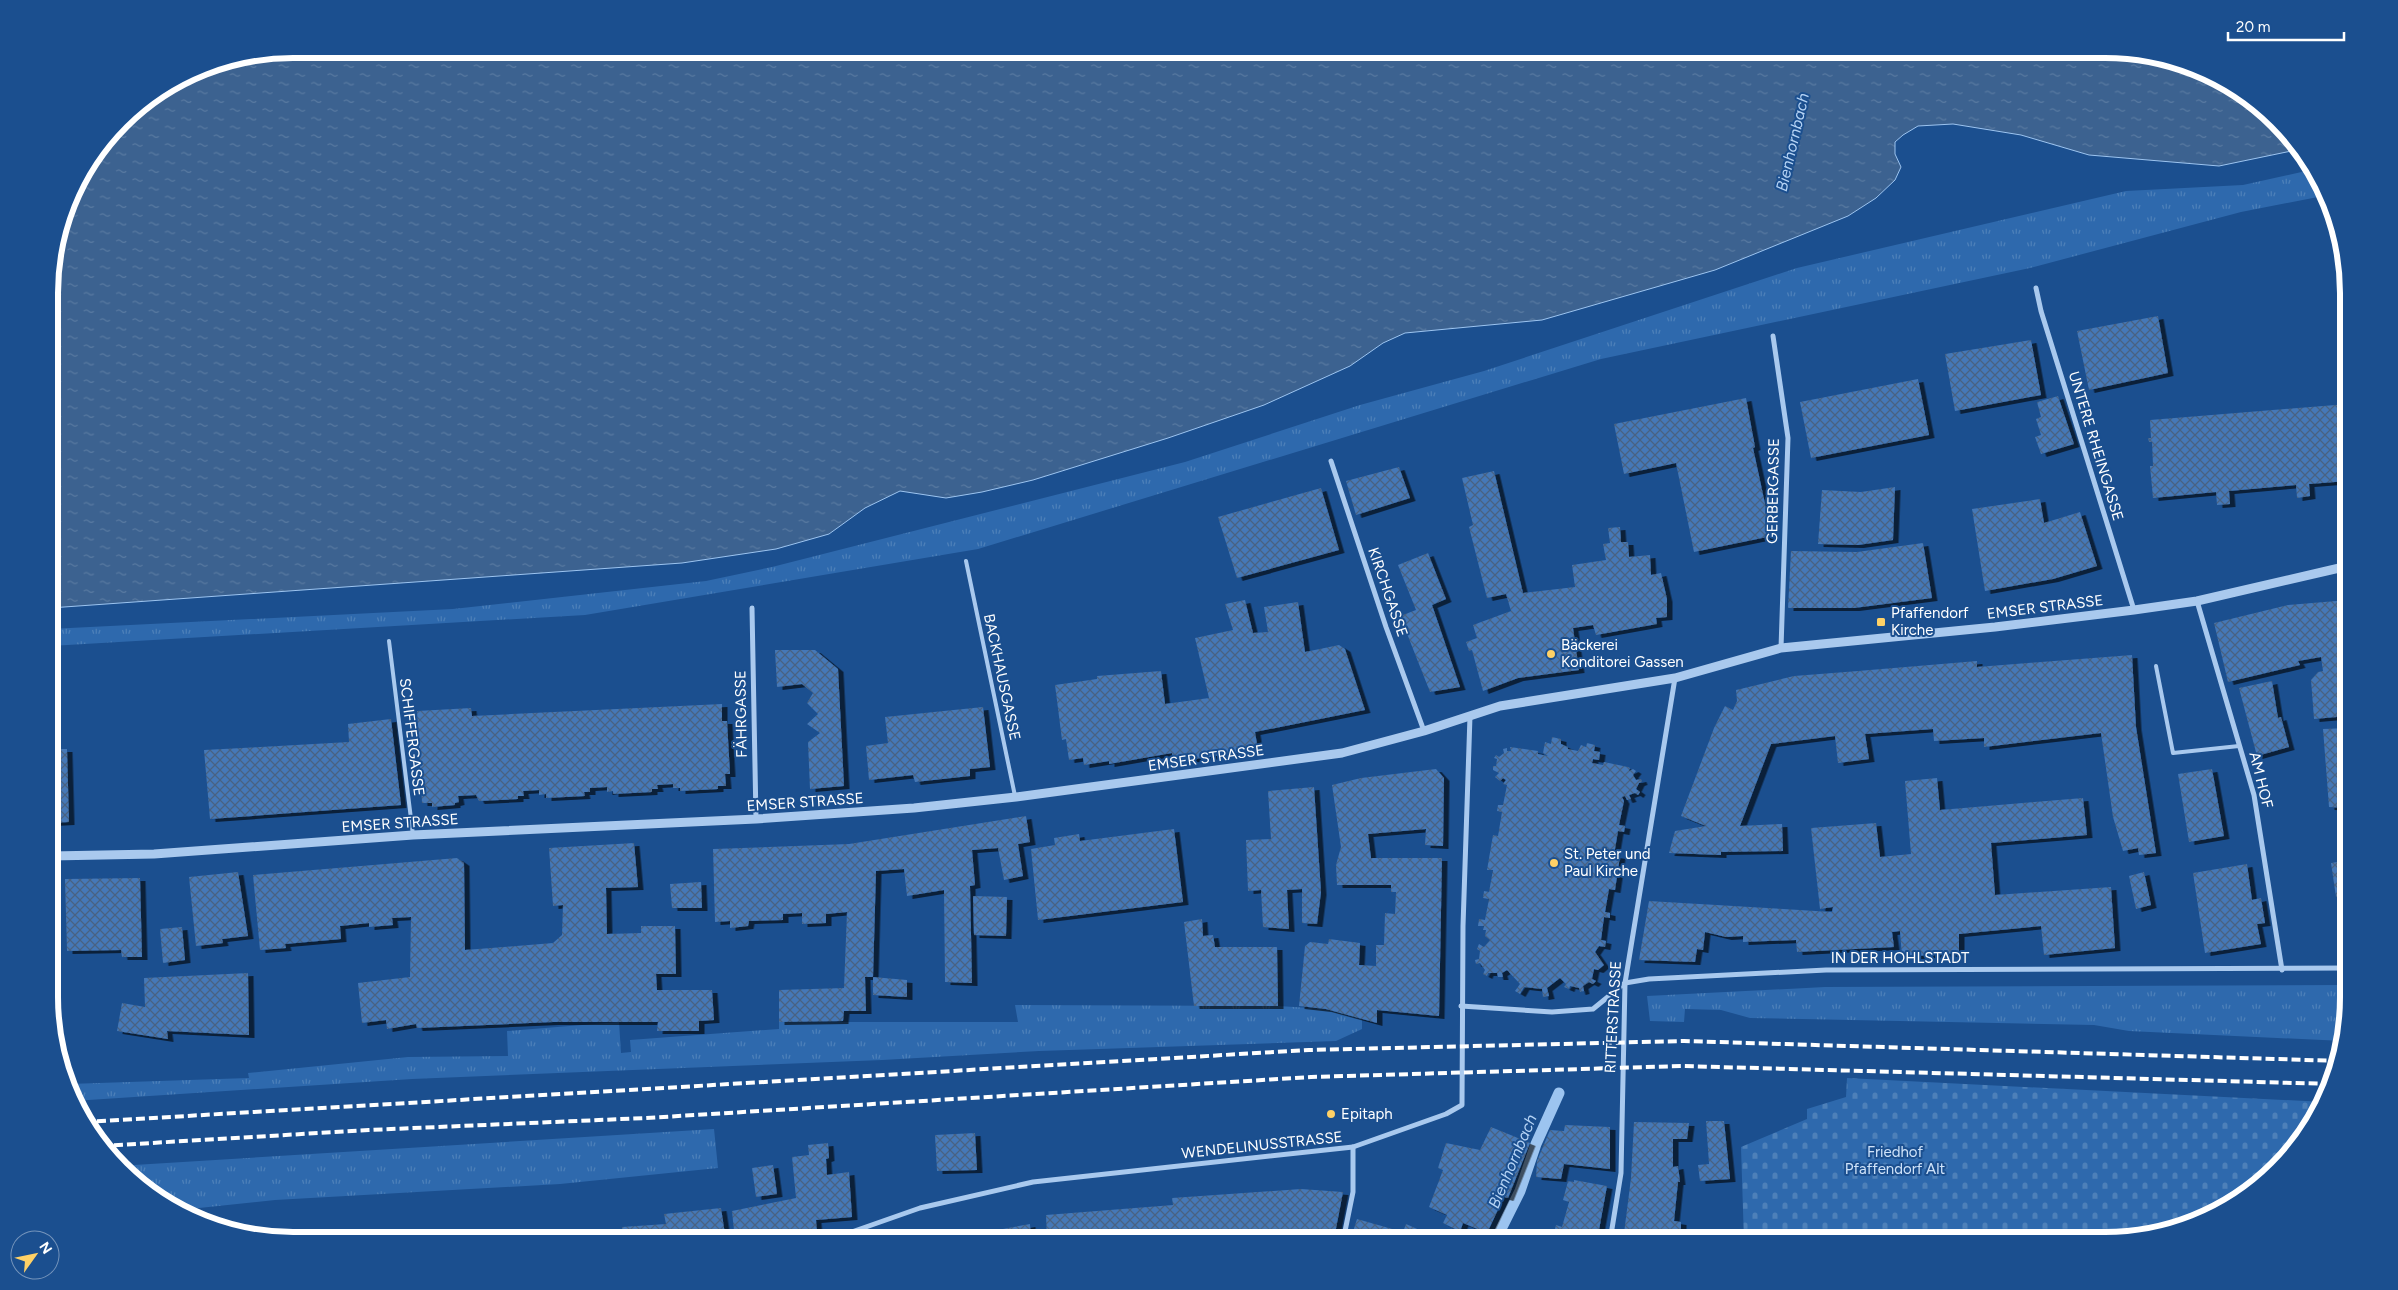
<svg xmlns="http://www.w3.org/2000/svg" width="2398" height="1290" viewBox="0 0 2398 1290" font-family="Figtree,sans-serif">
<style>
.grass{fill:url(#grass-tufts)}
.cemetery{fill:url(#cemetery-stones)}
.water{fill:url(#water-ripples);stroke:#9cc4f0}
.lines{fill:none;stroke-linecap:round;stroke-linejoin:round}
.stream{stroke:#9cc4f0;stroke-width:11}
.building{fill:url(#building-cross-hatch);filter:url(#shadow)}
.service{stroke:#a9c9ee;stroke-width:4}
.minor{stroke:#a9c9ee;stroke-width:5}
.tertiary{stroke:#a9c9ee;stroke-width:9}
.rail{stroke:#fff;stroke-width:4;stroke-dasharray:9 4;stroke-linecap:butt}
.poi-dot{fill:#ffd166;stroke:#1b4f8f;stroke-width:2}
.labels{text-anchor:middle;stroke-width:4;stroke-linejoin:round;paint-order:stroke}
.street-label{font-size:15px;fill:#fff;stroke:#1b4f8f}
.poi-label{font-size:15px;fill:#fff;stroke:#1b4f8f;text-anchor:start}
.park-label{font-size:15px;fill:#cfe3fa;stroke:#1b4f8f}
.water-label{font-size:16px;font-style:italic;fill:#b5d3f5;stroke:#1b4f8f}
.rim{fill:none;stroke:#fff;stroke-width:6}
</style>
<defs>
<pattern id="grass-tufts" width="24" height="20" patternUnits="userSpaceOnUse" patternTransform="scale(1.25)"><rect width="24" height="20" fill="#2e69ad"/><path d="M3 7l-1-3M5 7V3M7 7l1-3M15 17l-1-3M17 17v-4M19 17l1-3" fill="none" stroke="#4d80b9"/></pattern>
<pattern id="cemetery-stones" width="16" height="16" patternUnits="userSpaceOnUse" patternTransform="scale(1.25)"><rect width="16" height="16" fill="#2e69ad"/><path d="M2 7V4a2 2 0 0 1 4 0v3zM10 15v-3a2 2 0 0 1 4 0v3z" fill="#4d80b9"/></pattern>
<pattern id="water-ripples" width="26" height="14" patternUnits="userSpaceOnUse" patternTransform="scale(1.25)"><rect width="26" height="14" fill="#3c6290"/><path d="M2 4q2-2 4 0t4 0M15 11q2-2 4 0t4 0" fill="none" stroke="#597aa1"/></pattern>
<pattern id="building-cross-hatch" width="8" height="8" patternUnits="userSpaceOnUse" patternTransform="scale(1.25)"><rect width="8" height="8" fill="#4478b7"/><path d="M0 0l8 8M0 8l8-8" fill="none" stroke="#486282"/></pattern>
<filter id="shadow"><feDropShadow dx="5.5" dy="3" stdDeviation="0" flood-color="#0009"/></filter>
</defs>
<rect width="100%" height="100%" fill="#1b4f8f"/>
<g class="grass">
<path d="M2315 169 2328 195 2241 212 2030 268 1601 359 978 549 585 615 50 646V629L453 609 706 581 772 567 1185 462 1360 405 1484 371 1797 268 2126 191 2243 185Z"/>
<path d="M2349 985 2344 1041 2129 1031 2094 1025 1750 1018 1721 1010 1685 1009 1684 1022 1650 1021 1647 996 1825 987Z"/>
<path d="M1015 1005 1278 1006 1326 1009 1362 1018V1029L1336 1041 1039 1051 882 1060 412 1079 73 1101 63 1074H73L69 1084 249 1078 248 1073 408 1057 508 1056 507 1031 619 1022 621 1053 631 1052 630 1040 779 1029V1022H1018Z"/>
<path d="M714 1129 718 1168 560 1184 275 1200 180 1210H175L132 1181 118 1166Z"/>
</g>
<path class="cemetery" d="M1847 1078 2325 1102 2289 1158 2241 1200 2184 1228 2121 1241H1744L1741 1147 1807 1119V1109L1846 1097Z"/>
<path class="water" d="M293 49H2105L2168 57 2214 74 2266 109 2301 149 2219 166 2089 155 2021 135 1953 124 1918 126 1903 135 1895 142V154L1901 167 1895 180 1876 198 1848 216 1715 270 1542 320 1405 333 1383 343 1350 366 1264 405 1168 438 1033 480 982 492 946 498 900 491 865 508 829 534 776 549 682 563 50 608 49 276 74 185 132 109 199 67Z"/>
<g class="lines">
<path class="stream" d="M1495 1241 1520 1191 1536 1144 1559 1093"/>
</g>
<g class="building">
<path d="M2158 316 2168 373 2089 390 2077 331Z"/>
<path d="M2031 340 2041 395 1955 411 1945 354Z"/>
<path d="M1918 379 1929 435 1811 458 1800 402Z"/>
<path d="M2058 396 2074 444 2041 454 2035 437 2041 435 2036 419 2041 417 2037 402Z"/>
<path d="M1746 398 1755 447 1753 448 1772 536 1694 552 1676 463 1624 474 1614 424Z"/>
<path d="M2348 404V481L2309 484 2310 496 2297 498 2296 485 2229 491 2230 504 2217 505 2216 492 2153 498 2150 466H2153L2152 442H2149L2148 438H2151L2150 420Z"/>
<path d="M1399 467 1410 498 1356 515 1346 481Z"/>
<path d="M1494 471 1523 593 1575 587 1572 565 1606 560 1603 544 1610 543 1608 528 1620 527 1621 542H1628L1629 557 1650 555 1651 575 1661 573 1667 599V617L1656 618 1657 624 1596 635 1593 625 1573 628 1579 670 1518 678 1483 691 1472 650 1469 651 1466 642 1477 638 1473 625 1511 611 1506 594 1487 598 1469 527 1473 525 1462 478Z"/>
<path d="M1895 487 1893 540 1858 545 1818 544 1822 490 1861 492Z"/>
<path d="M1321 488 1339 550 1237 578 1218 517Z"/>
<path d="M2040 499 2044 523 2080 512 2097 566 2053 579 1985 591 1972 509Z"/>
<path d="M1923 543 1932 598 1854 608H1788L1791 551 1857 552Z"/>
<path d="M1428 553 1446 599 1432 605 1460 687 1430 692 1400 616 1416 610 1398 565Z"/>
<path d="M1245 600 1253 633 1268 632 1264 607 1298 602 1305 652 1339 645 1345 649 1365 710 1255 732 1258 750 1173 762 1172 753 1109 764V761L1084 765 1083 758 1069 760 1066 739 1062 740 1055 685 1097 679V676L1161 671 1165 704 1209 698 1195 638 1233 630 1225 604Z"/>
<path d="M2348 600V716L2314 719 2311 680 2318 672 2323 671 2321 657 2298 661 2300 665 2228 682 2214 623 2288 605Z"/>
<path d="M775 650H815L838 669 844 786 810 789 808 742 820 733 807 724 818 714 807 703 813 693 802 684 777 687Z"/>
<path d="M2132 655 2136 727 2156 853 2139 855 2138 848 2123 851 2113 817 2101 733 1984 747V738L1934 741 1933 729 1865 734 1869 759 1838 763 1835 736 1771 744 1740 826 1782 824 1783 851 1721 852V855L1669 853 1675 831 1706 826 1681 816 1714 728 1725 706 1733 710 1737 701 1736 690 1794 676 1858 671 1977 661V667Z"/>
<path d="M2272 681 2278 718 2281 717 2289 747 2257 756 2239 688Z"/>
<path d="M722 704V721H727L730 774H725L726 786H718V789L680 791V788H673V784L657 785 658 789H652V792L613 794V791L607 792V787L590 788V792H584L585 796 546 798V794L539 795V790L523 791 524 796H518V799L479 801 476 795 458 796 459 802 455 803V805L432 807V803H422L417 711 471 708 472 716Z"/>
<path d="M983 707 990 767 970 769V776L915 782 913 775 869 780 866 746 888 743 885 717Z"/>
<path d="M391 719 401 805 210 819 204 750 349 742 348 724Z"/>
<path d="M2348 728 2349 808 2329 807 2323 729Z"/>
<path d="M1552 737 1561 739V744L1568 747V749L1578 751 1581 745 1586 747 1587 743 1595 745 1594 751 1600 752 1599 760 1593 759 1592 763 1603 765 1604 762 1628 767 1630 768 1629 771 1633 769 1636 771 1633 775 1636 780 1641 779 1642 782 1639 783 1636 789 1640 792 1638 795 1635 793 1629 795 1631 799 1627 800 1625 796 1622 797 1624 801 1619 825 1625 826 1624 832 1618 831 1614 855 1620 856 1615 890 1609 889 1605 912 1610 913V918L1604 917 1601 940 1606 941 1605 947 1599 946 1595 952 1604 965 1598 970 1594 969 1592 979 1596 981 1593 984 1589 982 1583 986 1584 991 1580 992 1579 988 1570 986 1569 989 1564 987 1566 984 1560 978 1547 988 1549 996 1543 997 1542 989 1524 987 1520 994 1515 991 1520 984 1507 970 1502 973 1503 977H1498L1497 973H1488L1487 976 1483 974 1485 970 1480 963 1476 964 1475 960 1479 959 1480 951 1477 949 1479 944 1484 947 1490 940 1485 936 1486 930H1483L1484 926H1478L1479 919 1485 920 1489 899 1483 898 1484 891 1489 892 1493 870H1487L1493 835 1498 836 1502 812 1497 811 1498 805H1503L1507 785 1503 784 1506 780 1503 778 1500 781 1495 777 1499 773 1493 770V766H1496L1497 759 1494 758 1496 755 1499 757 1504 753 1503 749 1507 748V751H1511L1510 747 1538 751V754L1548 756 1543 753 1545 742 1551 744Z"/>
<path d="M50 746H53L54 749H67L69 822 50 823Z"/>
<path d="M1436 769 1444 778 1443 846 1425 845 1426 829 1368 834 1371 858H1442L1439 1016 1377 1010V1023L1326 1009 1299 1006 1305 946 1310 942 1328 944 1329 939 1360 943 1359 965 1376 966V945H1384L1385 913 1395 914 1396 892H1391V885H1337L1336 865 1341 847 1332 785 1361 778Z"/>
<path d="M2212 769 2224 836 2189 842 2178 774Z"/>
<path d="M1937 778 1940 810 2083 798 2087 835 1991 843 1995 895 2111 887 2115 948 2044 955 2041 926 1959 934V953L1902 957 1900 931 1892 932 1894 947 1797 952 1796 940 1743 942V936L1726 937 1705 932 1703 950 1697 949 1695 962 1639 960 1649 901 1832 912 1833 907 1820 909 1811 828 1876 823 1880 857 1911 854 1905 781Z"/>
<path d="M1314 787 1321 892 1317 924 1302 923V889L1287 890 1289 929 1263 927 1261 890 1248 891 1246 840 1271 839 1268 791Z"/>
<path d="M1026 816 1030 842 1018 844 1023 876 1004 880 998 848 972 850 975 885 970 886 972 983 945 982 944 890 907 896 904 869 876 871 873 977H865L866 1011H844L843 1021 779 1022V990L844 988 847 912 826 914V923L802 924V913L783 914V920L749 921 748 926 730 928V921L715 922 713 849 849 844Z"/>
<path d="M1174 829 1183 902 1038 920 1031 849 1055 845 1054 838 1079 834 1080 841Z"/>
<path d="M634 843 638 887 606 888 607 934 641 933V926H675L676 974H656L657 990H712L714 1020 699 1021V1031H657L658 1022H553L417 1028 416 1024 387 1029 386 1020 362 1023 358 983 410 977 411 917 392 918 393 925 369 927V923L340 926 341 939 285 944 286 948 260 950 253 875 457 858 464 863 465 950 553 943 562 935 563 905 553 906 549 848Z"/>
<path d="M2349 860V895L2336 897 2331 863Z"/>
<path d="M2247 864 2252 900 2261 898 2265 923 2257 924 2261 944 2205 953 2193 873Z"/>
<path d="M238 872 248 936 222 939 223 943 196 946 189 877Z"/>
<path d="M2144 872 2151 905 2136 909 2129 876Z"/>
<path d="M140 878 142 957H122L121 950 67 951 65 879Z"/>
<path d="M701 882 702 908H672L670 884Z"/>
<path d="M973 896 1007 897 1006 936 974 935Z"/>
<path d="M1202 919 1203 936 1213 935 1215 947H1277L1278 1006H1194L1184 922Z"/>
<path d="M182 927 185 960 163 963 160 929Z"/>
<path d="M248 973 249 1035 167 1031 168 1039 117 1031 122 1003 145 1007 144 978Z"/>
<path d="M873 977 907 980V997L873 995Z"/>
<path d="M1706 1121H1724L1730 1179 1700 1181 1698 1165 1709 1164Z"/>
<path d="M1634 1122 1689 1123 1687 1139H1673V1167L1678 1166 1680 1182H1678L1674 1221 1681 1222V1239L1672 1237 1671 1241H1623L1631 1178Z"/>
<path d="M1565 1125 1610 1127V1169L1564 1164 1561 1179 1536 1177 1537 1161 1550 1130 1564 1131Z"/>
<path d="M1491 1127 1530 1143 1508 1198 1504 1197 1487 1233 1463 1223 1461 1229 1457 1230 1443 1223 1447 1215 1429 1207 1443 1170 1438 1168 1446 1143 1480 1150Z"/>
<path d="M975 1133 977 1170 937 1171 935 1135Z"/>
<path d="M828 1143 829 1158 826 1159 827 1175 849 1172 852 1217 816 1220 817 1232 783 1236 784 1241H735L732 1211 796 1198 792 1157 809 1155 808 1145Z"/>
<path d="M773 1165 777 1194 756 1197 752 1168Z"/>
<path d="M1574 1180 1607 1186 1597 1241H1552L1556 1225 1562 1227 1569 1202 1563 1200 1568 1181 1574 1182Z"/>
<path d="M1301 1189 1343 1192 1334 1239 1294 1235V1241H1047L1046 1215 1173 1205 1172 1198Z"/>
<path d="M721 1208 726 1241H623L622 1227 666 1224 664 1214Z"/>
<path d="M1357 1219 1403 1232 1406 1224 1444 1241H1350Z"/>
<path d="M1030 1224 1031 1241H951L992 1231Z"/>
<path d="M1510 1234 1531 1240V1241H1506Z"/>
</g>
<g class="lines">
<g class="service">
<path d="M966 561 1015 796"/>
<path d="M389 641 413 835"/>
<path d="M2156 666 2173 753 2239 746"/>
</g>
<g class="minor">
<path d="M2036 288 2041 311 2134 610"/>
<path d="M1773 336 1788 438 1781 648"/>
<path d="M1331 461 1386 627 1424 731"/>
<path d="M2197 601 2254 795 2282 970"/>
<path d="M752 608 756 819"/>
<path d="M1461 1006 1552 1012 1593 1009 1625 983 1649 979 1826 970 2349 968"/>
<path d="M826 1241 920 1208 1033 1182 1353 1147 1446 1114 1462 1105 1463 926 1470 716"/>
<path d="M1343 1241 1353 1192V1147"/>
<path d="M1610 1241 1621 1173 1625 983 1675 678"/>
</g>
<path class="tertiary" d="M51 856 154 854 413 835 756 819 914 808 1016 797 1342 753 1424 731 1500 706 1675 678 1781 648 1995 627 2134 610 2197 601 2348 566"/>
<g class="rail">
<path d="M84 1122 1309 1050 1684 1041 2341 1061"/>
<path d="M101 1146 369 1130 646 1118 1311 1077 1683 1066 2332 1084"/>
</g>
</g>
<g class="poi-dot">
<rect x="1876" y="617" width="10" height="10" rx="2.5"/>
<circle cx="1551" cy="654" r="5"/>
<circle cx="1554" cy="863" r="5"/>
<circle cx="1331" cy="1114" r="5"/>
</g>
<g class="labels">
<g class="street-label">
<text transform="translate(2096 446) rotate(73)" y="5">UNTERE RHEINGASSE</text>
<text transform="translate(1773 491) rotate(-89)" y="5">GERBERGASSE</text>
<text transform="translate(1388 592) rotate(71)" y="5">KIRCHGASSE</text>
<text transform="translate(2045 607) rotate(-7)" y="5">EMSER STRASSE</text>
<text transform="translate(1002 677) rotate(78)" y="5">BACKHAUSGASSE</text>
<text transform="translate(741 714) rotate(-91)" y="5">FÄHRGASSE</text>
<text transform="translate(412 737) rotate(83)" y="5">SCHIFFERGASSE</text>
<text transform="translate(1206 758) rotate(-8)" y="5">EMSER STRASSE</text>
<text transform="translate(2261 780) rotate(76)" y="5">AM HOF</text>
<text transform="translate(805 802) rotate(-4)" y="5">EMSER STRASSE</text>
<text transform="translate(400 823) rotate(-4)" y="5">EMSER STRASSE</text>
<text x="1900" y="963">IN DER HOHLSTADT</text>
<text transform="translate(1613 1017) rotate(-87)" y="5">RITTERSTRASSE</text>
<text transform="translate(1262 1145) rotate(-6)" y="5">WENDELINUSSTRASSE</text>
</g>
<g class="poi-label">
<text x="1891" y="618">Pfaffendorf<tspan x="1891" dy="17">Kirche</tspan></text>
<text x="1561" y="650">Bäckerei<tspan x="1561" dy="17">Konditorei Gassen</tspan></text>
<text x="1564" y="859">St. Peter und<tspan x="1564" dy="17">Paul Kirche</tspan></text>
<text x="1341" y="1119">Epitaph</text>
</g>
<g class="park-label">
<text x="1895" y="1157">Friedhof<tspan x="1895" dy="17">Pfaffendorf Alt</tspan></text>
</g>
<g class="water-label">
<text transform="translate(1792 142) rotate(-77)" y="6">Bienhornbach</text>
<text transform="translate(1512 1161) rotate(-67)" y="6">Bienhornbach</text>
</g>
</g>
<path d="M0 0H2398V1290H0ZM293 58H2105A235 235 0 0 1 2340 293V997A235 235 0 0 1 2105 1232H293A235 235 0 0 1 58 997V293A235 235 0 0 1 293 58Z" fill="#1b4f8f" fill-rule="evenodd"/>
<path class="rim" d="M293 58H2105A235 235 0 0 1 2340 293V997A235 235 0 0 1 2105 1232H293A235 235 0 0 1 58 997V293A235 235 0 0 1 293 58Z"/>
<g transform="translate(35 1255) rotate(57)"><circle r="24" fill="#1b4f8f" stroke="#7695bc"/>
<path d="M0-4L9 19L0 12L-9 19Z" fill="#ffd166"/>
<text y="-8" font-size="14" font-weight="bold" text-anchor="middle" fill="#ffffff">N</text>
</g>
<path d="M2228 32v8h116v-8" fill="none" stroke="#ffffff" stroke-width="2.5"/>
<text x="2236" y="32" font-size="15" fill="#ffffff" stroke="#1b4f8f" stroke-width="4" paint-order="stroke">20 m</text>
</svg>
